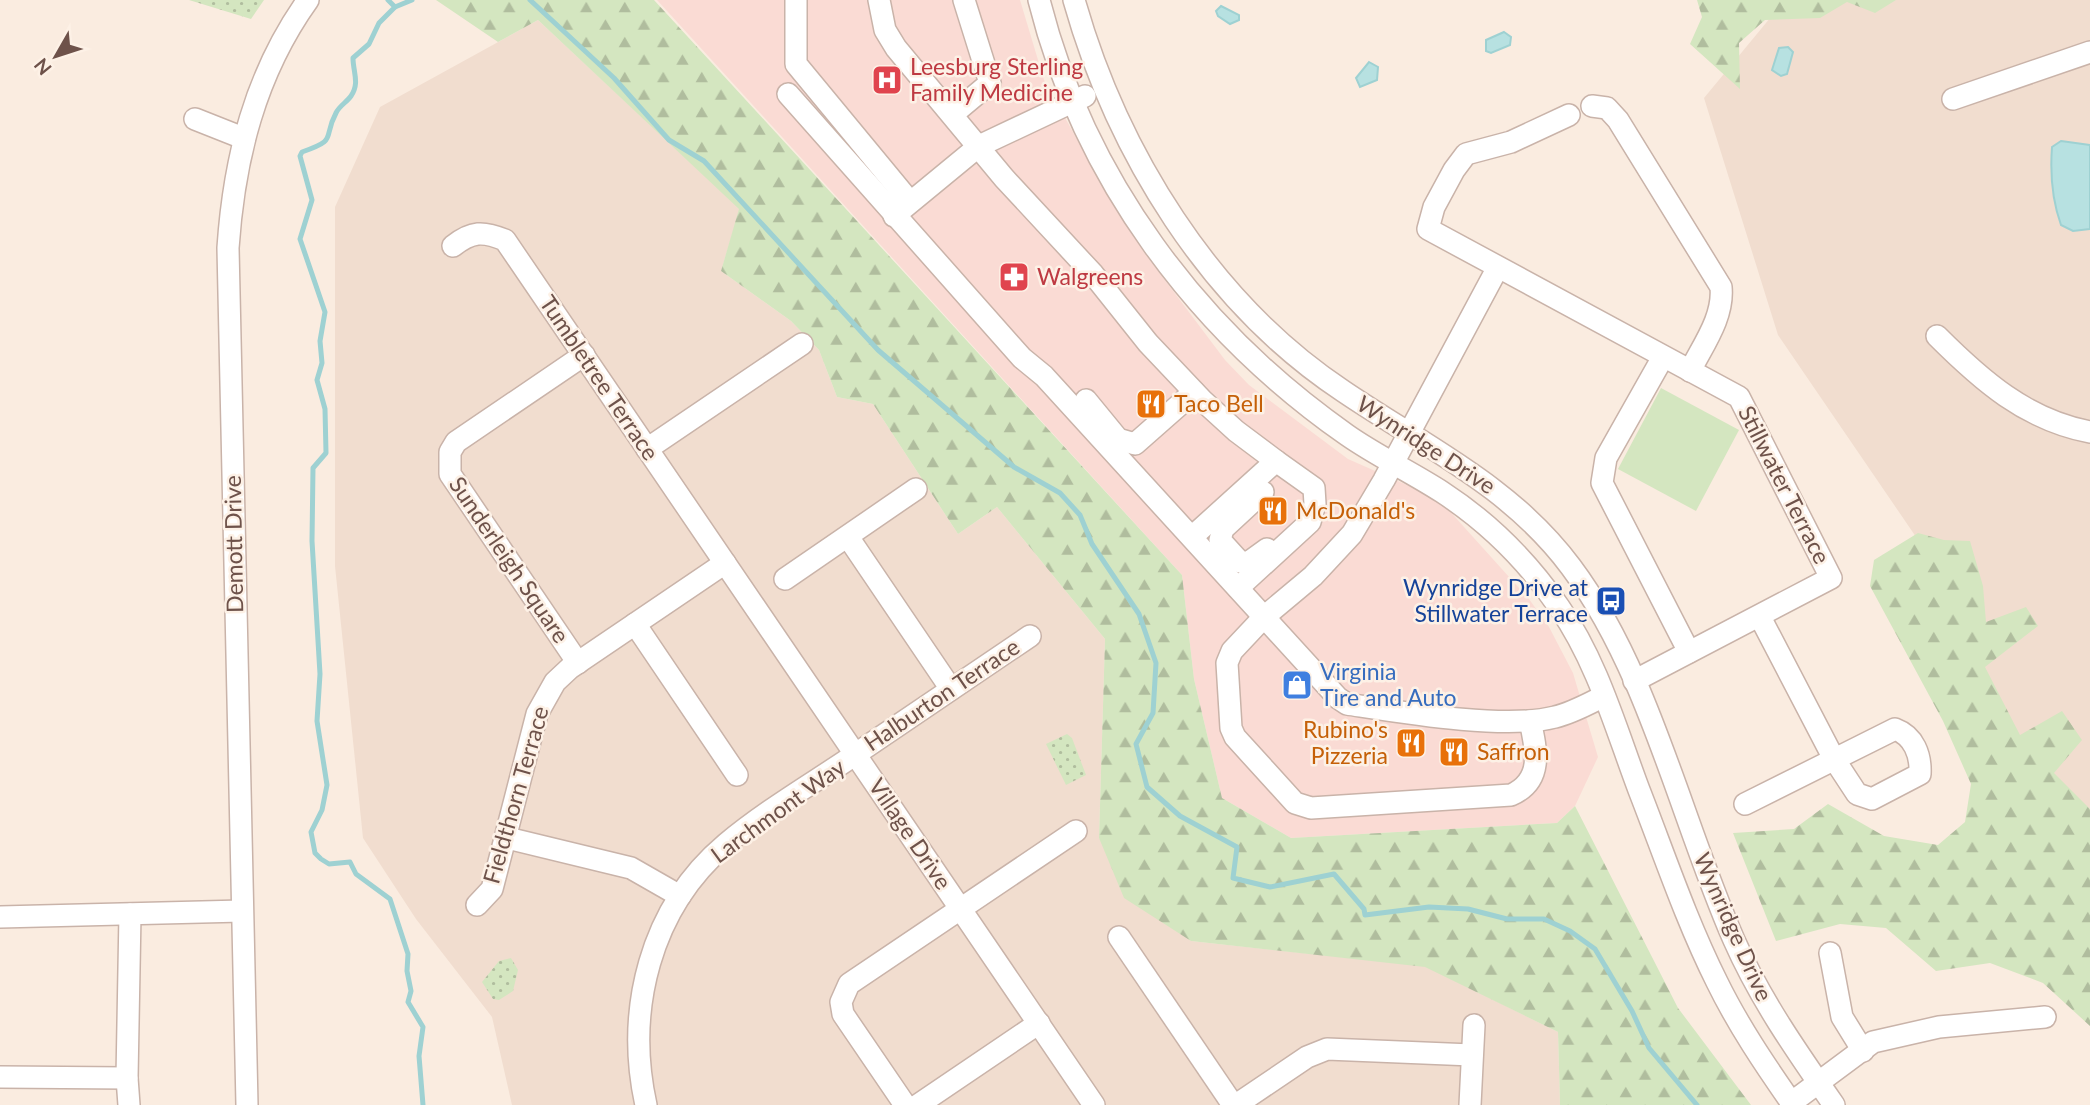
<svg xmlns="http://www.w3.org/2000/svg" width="2090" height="1105" viewBox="0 0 2090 1105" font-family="Lato,sans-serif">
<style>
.residential{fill:#f1ddcf}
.commercial{fill:#fadbd4}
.forest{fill:url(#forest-firs)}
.park{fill:url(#park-dots)}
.pitch{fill:#d4e6c0}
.water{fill:#b7e1e1;stroke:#9ed1d2;stroke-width:2}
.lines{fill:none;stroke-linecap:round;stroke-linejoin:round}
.stream{stroke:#9ed1d2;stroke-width:5}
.minor-casing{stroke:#c9b3a9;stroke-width:24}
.minor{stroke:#fff;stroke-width:21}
.labels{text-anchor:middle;stroke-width:5;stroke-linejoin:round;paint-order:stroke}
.health-label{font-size:23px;fill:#be3a42;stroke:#fdf1e6;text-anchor:start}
.street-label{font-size:23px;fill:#6e524a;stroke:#fdf1e6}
.food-label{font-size:23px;fill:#c56008;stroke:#fdf1e6;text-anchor:start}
.transit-label{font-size:23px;fill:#164399;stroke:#fdf1e6;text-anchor:end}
.shop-label{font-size:23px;fill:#366cbe;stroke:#fdf1e6;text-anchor:start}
</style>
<defs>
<pattern id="forest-firs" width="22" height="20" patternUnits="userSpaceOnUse" patternTransform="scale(1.75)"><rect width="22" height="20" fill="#d4e6c0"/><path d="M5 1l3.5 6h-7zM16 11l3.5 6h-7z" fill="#b0bd9e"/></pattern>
<pattern id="park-dots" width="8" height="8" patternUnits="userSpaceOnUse" patternTransform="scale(1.75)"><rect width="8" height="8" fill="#d4e6c0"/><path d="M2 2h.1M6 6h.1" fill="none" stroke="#b0bd9e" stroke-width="1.8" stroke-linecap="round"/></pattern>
</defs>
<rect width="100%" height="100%" fill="#faece0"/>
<g class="residential">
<path d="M1785 0H2090V809L2014 768 1914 534 1778 335 1704 98Z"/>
<path d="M538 20 740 209 721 271 791 321 819 350 837 397 873 404 958 534 997 507 1105 639 1099 838 1191 941 1425 966 1558 1032 1560 1105H512L492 1017 416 919 363 838 335 566V207L380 107Z"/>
</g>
<path class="commercial" d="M657 0H1020L1044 80 1113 204 1146 255 1225 360 1249 385 1348 459 1416 489 1446 507 1529 599 1549 627 1573 673 1598 757 1575 806 1557 823 1291 838 1222 798 1194 679 1182 575Z"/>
<g class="forest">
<path d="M436 0H654L1182 575 1194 679 1222 798 1291 838 1557 823 1575 806 1678 1008 1751 1105H1560L1558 1032 1425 967 1191 941 1124 898 1099 838 1105 639 997 507 958 534 873 404 837 397 819 350 791 321 721 271 739 209 538 20 498 42Z"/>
<path d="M1697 0H1896L1875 13 1847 2 1820 18 1765 20 1739 43 1740 89 1690 44 1702 17Z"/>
<path d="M1918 533 1944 540 1970 541 1983 586 1986 622 2026 607 2038 626 1985 667 2020 735 2062 711 2082 740 2054 773 2090 809V1026L2043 983 1990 963 1936 971 1886 928 1840 924 1776 941 1733 833 1794 829 1828 804 1884 836 1938 845 1965 822 1971 784 1943 721 1870 586 1874 560Z"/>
</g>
<g class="park">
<path d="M189 0H264L251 19Z"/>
<path d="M1067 734 1072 738 1086 775 1066 785 1046 744Z"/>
<path d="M511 958 518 970 513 991 499 1000 493 999 482 982 499 961Z"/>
</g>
<path class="pitch" d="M1661 388 1739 430 1696 511 1618 469Z"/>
<g class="water">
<path d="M1221 6 1239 15V20L1230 24 1218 16 1216 11Z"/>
<path d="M1504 32 1511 37 1510 45 1491 53 1486 51V40Z"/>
<path d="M1788 47 1793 52 1787 74 1781 76 1772 70 1779 48Z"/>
<path d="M1369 62 1378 67 1377 80 1360 87 1356 78Z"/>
<path d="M2061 141 2090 145V229L2073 231 2061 225C2052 200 2050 174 2052 147Z"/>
</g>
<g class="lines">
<g class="stream">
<path d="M388 0 395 7 379 23 369 44 353 58C353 72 360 83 351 96 347 102 339 106 336 113 322 139 339 139 302 152L300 156 312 200 300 239 325 312 320 341 322 363 317 380 325 409 326 453 313 468 312 541 320 674 317 721 327 785 322 810 311 832 315 853 321 859 329 864 350 862 356 874 390 899 408 954 407 971 411 991 408 1002 423 1027 419 1056 423 1105"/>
<path d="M530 0 614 78 669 140 704 161 878 350 1014 467 1060 493 1080 515 1092 544 1139 614 1156 663 1153 713 1136 744 1147 787 1180 816 1237 847 1233 878 1270 887 1334 874 1364 909 1365 915 1429 907 1468 909 1507 919H1544L1570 931 1595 949 1632 1011 1649 1048 1697 1105"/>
<path d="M395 7 412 0"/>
</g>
<g class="minor-casing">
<g id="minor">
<path d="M796 0V64L910 202"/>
<path d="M879 0 885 30 896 48 1004 178 1093 274 1148 343 1202 400 1236 431 1276 461"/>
<path d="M1039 0C1084 179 1197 330 1347 435 1377 456 1411 472 1442 492 1488 522 1528 562 1559 607 1597 661 1616 729 1639 790 1664 854 1686 920 1717 982 1738 1025 1765 1065 1793 1105"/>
<path d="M1074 0C1117 152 1209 302 1343 391 1424 446 1511 486 1571 567 1649 671 1681 820 1734 940 1760 999 1797 1052 1834 1105"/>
<path d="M788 94 1022 358 1044 376 1338 698 1347 704C1400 712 1505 730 1555 717 1572 713 1588 704 1604 696"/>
<path d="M1953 99 2090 52"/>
<path d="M1592 106 1607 108 1618 120 1721 287C1724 317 1703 345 1690 371"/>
<path d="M953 114 990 83 964 0"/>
<path d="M1569 115 1511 142 1466 154 1454 170 1434 207 1428 229 1739 397 1831 578 1634 681"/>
<path d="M195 119 243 138"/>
<path d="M894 216 979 146 1085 96"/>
<path d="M453 246C472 231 483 231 505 240L1094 1105"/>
<path d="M1497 269 1384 480 1352 534 1313 576 1264 617 1232 651 1227 663 1231 728 1235 737 1295 803 1311 808 1511 795C1543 781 1537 751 1530 721"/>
<path d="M1937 336C1981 380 2026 420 2090 432"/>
<path d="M1663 357 1606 458 1602 483 1689 652"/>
<path d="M1086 400 1118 439 1135 444 1194 392"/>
<path d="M647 449 802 344"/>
<path d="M1263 492 1223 529 1220 540 1240 562H1249L1267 549"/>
<path d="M848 537 951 689"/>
<path d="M1192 537 1276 461 1314 488 1315 504 1310 522 1238 588"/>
<path d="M785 579 916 489"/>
<path d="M635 624 737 775"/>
<path d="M578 663 450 474V452L456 442 584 355"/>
<path d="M1745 804 1895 729C1914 736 1921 755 1920 774L1872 799 1857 794 1834 759 1760 617"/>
<path d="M507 838 631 868 680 896"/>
<path d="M477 905 492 889 537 714 555 682 570 668 725 563"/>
<path d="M0 917 242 911"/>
<path d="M1119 937 1233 1105"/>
<path d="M1830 953 1842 1017 1863 1051"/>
<path d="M0 1077 127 1078"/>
<path d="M1791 1103 1873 1042 1939 1027 2045 1017"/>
<path d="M129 1105 127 1078 130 914"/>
<path d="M247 1105 228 248C234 159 255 74 308 0"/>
<path d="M646 1105C625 1010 650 908 726 844 763 813 805 788 844 762 906 720 968 678 1030 636"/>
<path d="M905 1105 843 1014 841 1002 849 984 1076 831"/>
<path d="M918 1105 1039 1023"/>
<path d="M1236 1105 1307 1057 1327 1049 1472 1055"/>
<path d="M1470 1105 1474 1025"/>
</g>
</g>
<use href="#minor" class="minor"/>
</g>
<defs>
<g id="hospital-square" transform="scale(1.575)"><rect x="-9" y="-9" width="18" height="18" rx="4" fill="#e0444e" stroke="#fdf1e6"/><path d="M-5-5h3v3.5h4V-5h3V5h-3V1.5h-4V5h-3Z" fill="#fff"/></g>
<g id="pharmacy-square" transform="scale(1.575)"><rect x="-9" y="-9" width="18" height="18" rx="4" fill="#e0444e" stroke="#fdf1e6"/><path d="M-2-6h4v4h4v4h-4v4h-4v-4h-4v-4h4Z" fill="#fff"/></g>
<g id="restaurant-square" transform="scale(1.575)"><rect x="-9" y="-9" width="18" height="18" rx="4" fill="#e8710a" stroke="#fdf1e6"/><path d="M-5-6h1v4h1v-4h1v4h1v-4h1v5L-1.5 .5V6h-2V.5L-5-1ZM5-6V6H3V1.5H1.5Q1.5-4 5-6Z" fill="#fff"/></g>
<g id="bus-square" transform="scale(1.575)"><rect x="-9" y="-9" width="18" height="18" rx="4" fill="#1a4fb4" stroke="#fdf1e6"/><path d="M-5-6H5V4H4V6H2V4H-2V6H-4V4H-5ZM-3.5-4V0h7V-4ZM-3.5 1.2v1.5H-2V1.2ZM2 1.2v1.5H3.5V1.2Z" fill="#fff"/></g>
<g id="shop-square" transform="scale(1.575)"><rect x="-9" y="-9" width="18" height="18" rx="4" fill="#3f7fe0" stroke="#fdf1e6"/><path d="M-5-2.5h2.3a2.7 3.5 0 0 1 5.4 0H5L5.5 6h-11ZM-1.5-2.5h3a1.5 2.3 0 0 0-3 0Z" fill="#fff"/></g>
</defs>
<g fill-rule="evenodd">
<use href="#hospital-square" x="887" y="80"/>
<use href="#pharmacy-square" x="1014" y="277"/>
<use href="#restaurant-square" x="1151" y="404"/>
<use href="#restaurant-square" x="1273" y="511"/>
<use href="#bus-square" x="1611" y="601"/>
<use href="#shop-square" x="1297" y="685"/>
<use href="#restaurant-square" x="1411" y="743"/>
<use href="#restaurant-square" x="1454" y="752"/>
</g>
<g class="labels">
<g class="health-label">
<text x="910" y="75">Leesburg Sterling<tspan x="910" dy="26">Family Medicine</tspan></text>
<text x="1037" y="285">Walgreens</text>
</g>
<g class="street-label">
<text transform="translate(599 378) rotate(56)" y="8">Tumbletree Terrace</text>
<text transform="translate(1426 445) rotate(33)" y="8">Wynridge Drive</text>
<text transform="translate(1784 485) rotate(63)" y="8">Stillwater Terrace</text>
<text transform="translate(234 544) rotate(-91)" y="8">Demott Drive</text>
<text transform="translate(509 560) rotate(56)" y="8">Sunderleigh Square</text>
<text transform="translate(942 695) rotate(-34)" y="8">Halburton Terrace</text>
<text transform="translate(516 795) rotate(-74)" y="8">Fieldthorn Terrace</text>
<text transform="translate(778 811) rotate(-36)" y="8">Larchmont Way</text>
<text transform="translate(910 834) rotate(56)" y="8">Village Drive</text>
<text transform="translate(1733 927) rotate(66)" y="8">Wynridge Drive</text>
</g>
<g class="food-label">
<text x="1174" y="412">Taco Bell</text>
<text x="1296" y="519">McDonald's</text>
<text x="1388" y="738" text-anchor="end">Rubino's<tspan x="1388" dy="26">Pizzeria</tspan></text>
<text x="1477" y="760">Saffron</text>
</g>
<g class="transit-label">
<text x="1588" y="596">Wynridge Drive at<tspan x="1588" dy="26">Stillwater Terrace</tspan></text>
</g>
<g class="shop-label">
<text x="1320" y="680">Virginia<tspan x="1320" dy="26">Tire and Auto</tspan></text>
</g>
</g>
<g transform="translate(56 56) rotate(231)" stroke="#fdf1e6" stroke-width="5" paint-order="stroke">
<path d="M0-5L12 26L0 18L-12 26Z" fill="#6e524a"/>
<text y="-10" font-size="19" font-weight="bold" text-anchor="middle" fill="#6e524a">N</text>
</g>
</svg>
